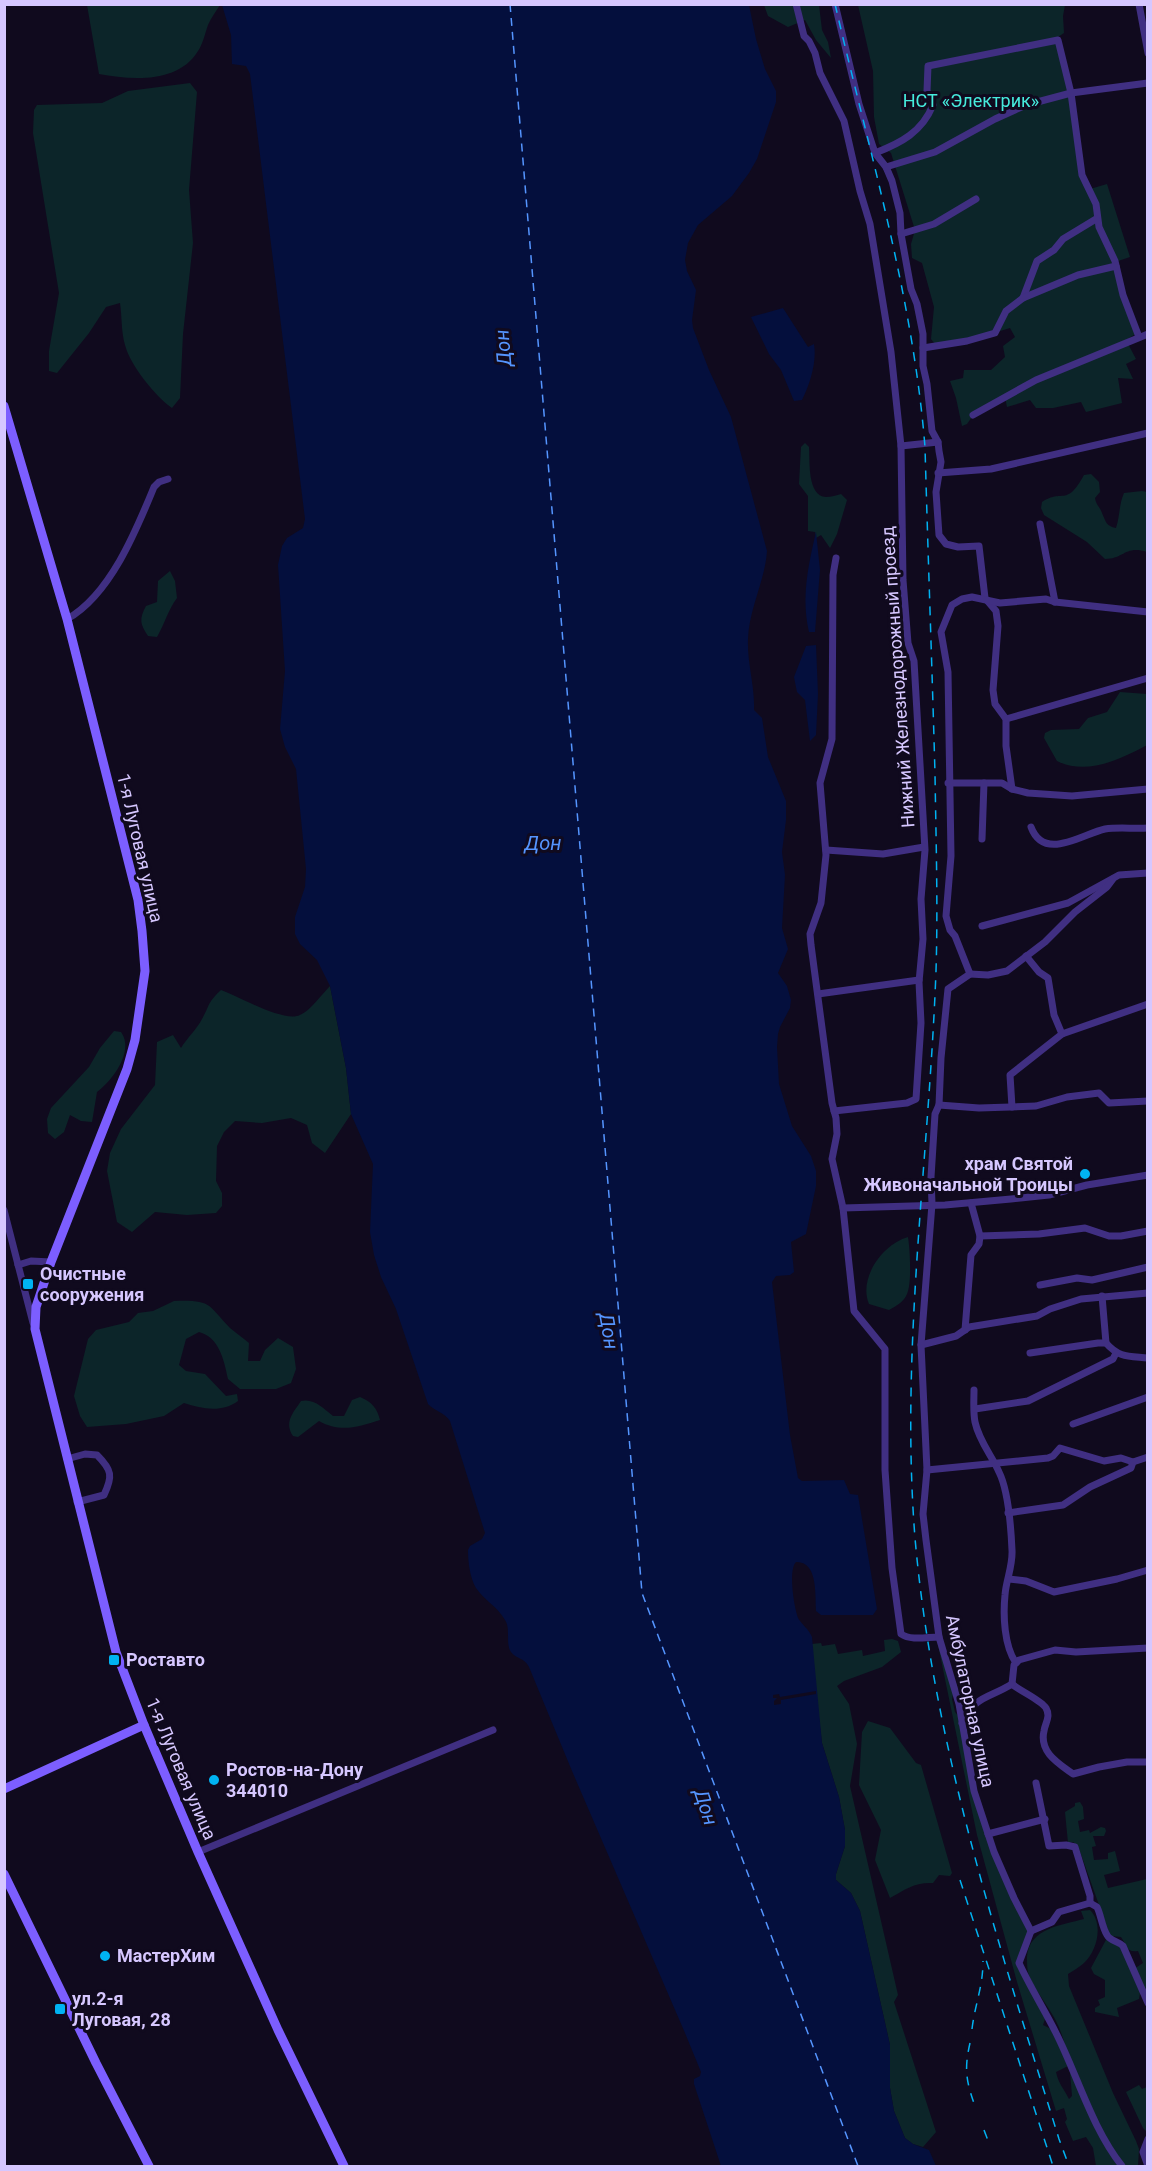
<svg xmlns="http://www.w3.org/2000/svg" width="1152" height="2171" viewBox="0 0 1152 2171" font-family="Roboto,sans-serif">
<style>
.green{fill:#0c2529}
.water{fill:#040f3d}
.pier{fill:#100a1e}
.lines{fill:none;stroke-linecap:round;stroke-linejoin:round}
.ferry{stroke:#5595ff;stroke-width:1.5;stroke-dasharray:8 6;stroke-linecap:butt}
.street{stroke:#402f82;stroke-width:7}
.secondary{stroke:#7c5eff;stroke-width:9}
.rail{stroke:#00b3f2;stroke-width:1.5;stroke-dasharray:9 8;stroke-linecap:butt}
.poi-dot{fill:#00b3f2;stroke:#100a1e;stroke-width:2}
.labels{text-anchor:middle;stroke-width:6;stroke-linejoin:round;paint-order:stroke}
.park-label{font-size:18px;fill:#46ebdd;stroke:#100a1e}
.street-label{font-size:18px;fill:#d6c7ff;stroke:#100a1e}
.poi-label{font-size:18px;font-weight:bold;fill:#d6c7ff;stroke:#100a1e;text-anchor:start}
.water-label{font-size:20px;font-style:italic;fill:#5595ff;stroke:#100a1e}
</style>
<rect width="100%" height="100%" fill="#100a1e"/>
<g class="green">
<path d="M87 5V4L220 5C216 11 211 18 208 25 205 33 203 44 198 51 178 84 131 80 99 74Z"/>
<path d="M764 5H819L822 30 828 42 831 58 816 40 805 20 788 27 768 16Z"/>
<path d="M858 5H1065L1063 16 1064 33 1058 37 1084 180 1090 189 1107 184 1130 257 1115 262 1137 333 1126 340 1136 359 1126 364 1133 379 1118 378 1122 403 1086 412 1081 402 1053 408H1036L1030 400 1007 407 1005 397 974 414 967 424 962 426 956 398 950 381 963 378 964 370H991L1005 357 1003 346 1015 337 1010 328 971 340 935 344 931 339 934 307 922 263 912 258 911 244 915 230 891 153 879 144 874 117 873 71Z"/>
<path d="M190 83 197 92 189 190 193 243 183 334 180 398 172 408C155 396 130 365 125 345 121 332 122 316 120 303L106 307 89 333 57 373 49 371V351L59 293 33 133 34 110 37 105 102 103 128 91Z"/>
<path d="M805 443 809 447C810 461 807 496 826 497 831 497 837 495 841 494L847 500 837 534 830 548 821 535 816 538 815 532 808 531V496L799 484 801 447Z"/>
<path d="M1091 474 1099 482 1100 492 1095 498C1096 505 1100 507 1102 513 1106 522 1106 526 1116 528 1120 516 1119 504 1124 493L1142 491 1147 492V552C1125 545 1124 559 1105 559L1087 542 1044 515 1041 508 1042 502C1063 488 1066 508 1084 475Z"/>
<path d="M170 571 175 581 177 598C168 610 165 623 157 637L148 636C140 624 139 619 146 606L157 602 158 581Z"/>
<path d="M1120 692 1147 694V745C1121 759 1087 776 1057 761L1044 738 1045 733 1051 730 1079 729 1088 718 1107 712Z"/>
<path d="M330 986 346 1068 351 1114 325 1153 312 1143 307 1125 291 1118 262 1123 235 1121 224 1132 217 1146 216 1181 222 1193V1206L216 1213 187 1215 155 1212 132 1232 117 1222 107 1171 110 1153 121 1129 155 1085 157 1042 173 1035 181 1048C187 1038 197 1029 202 1019 210 1005 207 1003 221 990 238 996 284 1023 300 1015 311 1010 321 995 330 986Z"/>
<path d="M114 1031 121 1032C135 1051 112 1081 97 1092L92 1122 81 1121 70 1115 64 1132 55 1139 48 1133 47 1119 51 1108 89 1067 100 1048Z"/>
<path d="M908 1237C910 1249 912 1283 907 1294 904 1302 896 1306 889 1310L869 1304C858 1278 883 1244 908 1237Z"/>
<path d="M174 1301C212 1300 207 1304 230 1328 236 1333 243 1338 249 1343L248 1361H260L265 1350 278 1338 293 1347 296 1369 291 1383 276 1389H240L228 1379C224 1360 219 1337 199 1332L186 1339 179 1365 186 1371 205 1374 226 1396 237 1394 238 1401C222 1413 202 1409 184 1403L164 1416 126 1424 87 1427 80 1416 74 1396 88 1339 96 1330 129 1322 138 1313 153 1311Z"/>
<path d="M360 1397C372 1402 377 1408 380 1420 358 1427 340 1433 319 1421L298 1437 293 1436C284 1422 293 1413 301 1401 314 1398 323 1408 333 1416H344L352 1400Z"/>
<path d="M892 1639 898 1641 901 1652 882 1667 844 1681 837 1686 849 1704 857 1744 850 1786 898 1995 894 2002 936 2132 923 2147 913 2144 905 2138 894 2111 890 2088V2045L860 1911 851 1893 836 1880V1874L845 1846V1830L839 1797 822 1743 811 1651 812 1644 821 1643 822 1646 835 1644 838 1654 862 1650 863 1656 885 1651 884 1640Z"/>
<path d="M937 1640 954 1690 952 1699 955 1712 961 1719 974 1791 994 1852 1031 1931 1019 1963 1046 2016 1043 2025 1051 2029 1068 2066 1056 2072C1059 2085 1063 2087 1069 2099L1072 2096C1070 2069 1068 2044 1055 2019 1048 2006 1038 1994 1031 1980 1027 1973 1027 1965 1027 1957 1029 1928 1062 1925 1084 1919L1081 1911 1090 1910C1104 1924 1097 1951 1084 1963 1080 1967 1074 1970 1068 1974L1069 1986 1113 2093 1136 2141 1139 2149 1138 2166H1096L1093 2148 1086 2137 1073 2141 1065 2122 1067 2119 1064 2108 1056 2111 1017 1982 977 1835Z"/>
<path d="M868 1721 890 1728 916 1763 921 1765 952 1873 950 1876 939 1875 933 1883C915 1882 906 1889 890 1898L875 1860 881 1830 859 1785 862 1732Z"/>
<path d="M1080 1802 1083 1807 1084 1819 1078 1821 1080 1832 1089 1830 1090 1833 1101 1827 1105 1828 1106 1831 1104 1836H1093L1096 1846 1092 1847 1094 1860 1108 1859V1853L1115 1851 1120 1871 1104 1875 1108 1888 1147 1879V1992H1145L1134 1969 1143 1963 1138 1951C1126 1953 1127 1945 1121 1937L1111 1936 1109 1933 1078 1846 1073 1842 1068 1843 1065 1812 1075 1806V1803Z"/>
<path d="M1107 1938 1121 1948 1140 1993 1139 1999 1117 2008 1119 2017 1095 2012V2008L1100 2005 1098 2000 1105 1997V1980L1094 1974 1091 1968Z"/>
<path d="M1139 2085 1142 2089 1147 2087V2132L1143 2128 1126 2092Z"/>
</g>
<g class="water">
<path d="M222 5H749L756 39 765 69 776 91V102L757 159 749 173 732 196 698 225 688 243 685 260 687 271 696 290 692 320 693 328 709 370 731 417 767 551C765 581 749 609 748 639 747 663 755 686 754 710L762 718 768 757 786 801V820L782 852 785 875 782 928 788 949 778 973 787 986 791 1000 790 1008 780 1027 778 1034 777 1047 779 1084 792 1126 811 1156 816 1171V1186L806 1234 791 1242 794 1272 790 1275 776 1276 772 1282 790 1435 798 1478 802 1481 844 1480 850 1494 858 1495 877 1609 873 1615H821L816 1611C815 1595 818 1561 796 1562 788 1570 794 1607 798 1618 802 1625 809 1629 812 1637L822 1743 839 1797 845 1830V1846L836 1874V1880L851 1893 860 1911 890 2045V2088L894 2111 905 2138 913 2144 929 2150 936 2166H721L694 2084V2079L700 2076 701 2072 685 2033 572 1771 529 1667C524 1657 516 1659 511 1652 505 1643 511 1629 505 1620 498 1607 484 1600 476 1588 470 1578 468 1562 468 1550L470 1546 482 1539 485 1533 450 1421C444 1412 434 1411 428 1404L396 1309 381 1277 374 1255 370 1232 373 1164 351 1114 346 1068 330 986 317 960 300 944 295 934V917L305 887 306 869 296 769 285 747 280 729 285 671 278 565 282 546 287 538 303 528 305 519 250 74 246 66 232 64 231 35Z"/>
<path d="M783 308 808 347 814 344C817 362 810 384 802 400L794 401 781 370 769 354 751 317Z"/>
<path d="M816 532 820 570 815 632H809C801 598 808 566 816 532Z"/>
<path d="M816 645 818 694 816 735 810 741 805 700 797 692 794 677 806 646Z"/>
</g>
<path class="pier" d="M816 1691V1694L781 1700V1704L774 1705V1701L777 1698H773V1695L779 1694 780 1697Z"/>
<g class="lines">
<path class="ferry" d="M510 4 642 1593 858 2166"/>
<g class="street">
<path d="M796 4 804 36 809 41 815 53 820 73 844 121 860 191 870 224 891 352 901 446 903 580 908 643 914 661 925 850 921 899 923 939 919 982 921 1023 916 1099 907 1103 834 1111"/>
<path d="M835 4 859 104 875 153 886 167 892 181 900 213 901 234 911 289 917 304 923 334V366L927 384 932 431 938 442 939 451 941 462 936 492 939 535 946 544 958 547 979 546 985 598 996 611 998 626 993 690 995 704 1006 719V746L1012 789"/>
<path d="M1139 4 1148 53"/>
<path d="M875 153C901 143 922 132 933 105L927 91 928 66 1058 40 1071 93 1082 175 1096 204 1099 227 1115 261 1123 295 1139 337"/>
<path d="M886 167 935 152 995 119 1026 105 1071 93 1148 83"/>
<path d="M901 234 934 224 976 199"/>
<path d="M1023 298 1037 261 1054 250 1063 239 1096 219"/>
<path d="M923 348 967 341 995 333 1006 311 1023 298 1078 275 1116 266"/>
<path d="M973 415 1036 380 1148 334"/>
<path d="M901 446 938 442"/>
<path d="M938 473 991 469 1148 433"/>
<path d="M1040 524 1055 602"/>
<path d="M836 558 833 575 832 739 820 783 826 855 821 903 810 934 811 945 832 1103 836 1118 837 1134 832 1159 843 1208 854 1311 885 1349V1470L892 1568 901 1634C911 1641 927 1637 939 1637"/>
<path d="M67 619C110 595 136 531 154 487L159 482 168 479"/>
<path d="M1006 719 1148 678"/>
<path d="M948 783H1002L1012 789 1028 793 1072 796 1148 789"/>
<path d="M1031 827C1044 862 1082 834 1105 829 1118 827 1134 829 1148 828"/>
<path d="M982 839 984 783"/>
<path d="M826 850 883 854 924 847"/>
<path d="M982 926 1068 903 1119 875 1148 873"/>
<path d="M1026 956 1039 972 1048 978 1054 1015 1062 1034"/>
<path d="M970 974 988 975 1007 971 1045 942 1075 912 1107 887 1113 879"/>
<path d="M818 994 919 980"/>
<path d="M939 1105 979 1108 1036 1106 1067 1097 1099 1093 1109 1103 1148 1101"/>
<path d="M1012 1107 1010 1075 1062 1034 1148 1004"/>
<path d="M843 1208 945 1205 1011 1199 1049 1195 1087 1185 1148 1175"/>
<path d="M4 1210 33 1323"/>
<path d="M980 1236 1039 1234 1085 1228 1109 1236H1121L1148 1231"/>
<path d="M18 1265 31 1261 51 1262"/>
<path d="M1040 1285 1077 1278 1092 1280 1148 1267"/>
<path d="M1102 1296 1106 1343"/>
<path d="M965 1330 971 1255 979 1244 980 1236 971 1203"/>
<path d="M921 1345 956 1336 969 1327 1037 1316 1050 1309 1081 1299 1148 1293"/>
<path d="M1030 1353 1098 1343H1106C1119 1358 1129 1356 1148 1358"/>
<path d="M974 1390C974 1400 973 1412 975 1422 979 1441 992 1456 999 1472 1009 1492 1011 1528 1012 1550 1013 1566 1006 1580 1005 1595 1003 1615 1004 1646 1016 1663"/>
<path d="M975 1409 1028 1401 1113 1359 1116 1353"/>
<path d="M1073 1424 1148 1397"/>
<path d="M67 1459 85 1454 97 1455C112 1470 113 1476 104 1495L77 1502"/>
<path d="M927 1470 1048 1458 1053 1456 1060 1448 1104 1461 1121 1458 1133 1462"/>
<path d="M1008 1513 1063 1505 1090 1487 1131 1468 1133 1462 1148 1457"/>
<path d="M1009 1579 1026 1581 1054 1592 1117 1579 1148 1570"/>
<path d="M1012 1684C1020 1691 1041 1700 1046 1708 1051 1717 1045 1723 1044 1731 1039 1752 1058 1763 1073 1774L1099 1767 1127 1762H1148"/>
<path d="M1012 1684 1014 1665 1019 1660 1055 1650 1076 1652 1148 1648"/>
<path d="M962 1723C977 1694 988 1699 1012 1684"/>
<path d="M988 1834 1045 1819"/>
<path d="M198 1852 493 1730"/>
<path d="M1090 1903 1097 1907C1101 1915 1102 1927 1107 1935 1110 1941 1118 1941 1123 1946L1148 2003"/>
<path d="M1031 1931 1052 1922 1059 1912 1090 1903V1896L1075 1847 1066 1845 1049 1846 1036 1783"/>
<path d="M1148 2139 1143 2152 1148 2166"/>
<path d="M1122 2166C1092 2128 1078 2077 1056 2033 1044 2009 1030 1987 1019 1963L1031 1931 1014 1898 994 1852 974 1791 959 1704 939 1637 926 1540 923 1514 927 1470 921 1345 932 1204 931 1177 935 1114 939 1105 941 1058 948 989 970 974 955 936 950 930 946 916 951 856 948 672 941 632 952 605 962 599 972 597 1000 603 1046 599 1055 602 1148 612"/>
</g>
<g class="secondary">
<path d="M4 406 67 619 138 900 142 931 145 971 135 1040 127 1069 51 1262 36 1307 35 1329 116 1652 144 1725 198 1852 278 2030 344 2166"/>
<path d="M4 1789 144 1725"/>
<path d="M4 1874 96 2063 149 2166"/>
</g>
<g class="rail">
<path d="M835 4C869 151 913 297 925 447 928 556 932 665 935 774 936 840 938 906 936 971 929 1160 900 1349 915 1538 933 1744 998 1942 1059 2139L1069 2166"/>
<path d="M960 1880 1053 2166"/>
<path d="M972 2029C975 2004 983 1987 983 1961"/>
<path d="M970 2043C964 2069 966 2081 975 2106"/>
<path d="M984 2130 989 2143"/>
</g>
</g>
<g class="poi-dot">
<circle cx="1085" cy="1174" r="6"/>
<rect x="22" y="1278" width="12" height="12" rx="3"/>
<rect x="108" y="1654" width="12" height="12" rx="3"/>
<circle cx="214" cy="1780" r="6"/>
<circle cx="105" cy="1956" r="6"/>
<rect x="54" y="2003" width="12" height="12" rx="3"/>
</g>
<g class="labels">
<g class="park-label">
<text x="971" y="107">НСТ «Электрик»</text>
</g>
<g class="street-label">
<text transform="translate(898 677) rotate(-94)" y="6">Нижний Железнодорожный проезд</text>
<text transform="translate(140 848) rotate(77)" y="6">1-я Луговая улица</text>
<text transform="translate(970 1701) rotate(78)" y="6">Амбулаторная улица</text>
<text transform="translate(181 1769) rotate(67)" y="6">1-я Луговая улица</text>
</g>
<g class="poi-label">
<text x="1073" y="1170" text-anchor="end">храм Святой<tspan x="1073" dy="21">Живоначальной Троицы</tspan></text>
<text x="40" y="1280">Очистные<tspan x="40" dy="21">сооружения</tspan></text>
<text x="126" y="1666">Роставто</text>
<text x="226" y="1776">Ростов-на-Дону<tspan x="226" dy="21">344010</tspan></text>
<text x="117" y="1962">МастерХим</text>
<text x="72" y="2005">ул.2-я<tspan x="72" dy="21">Луговая, 28</tspan></text>
</g>
<g class="water-label">
<text transform="translate(503 348) rotate(-95)" y="7">Дон</text>
<text x="543" y="850">Дон</text>
<text transform="translate(609 1331) rotate(80)" y="7">Дон</text>
<text transform="translate(706 1807) rotate(72)" y="7">Дон</text>
</g>
</g>
<rect width="1152" height="2171" fill="none" stroke="#d6c7ff" stroke-width="12"/>
</svg>
